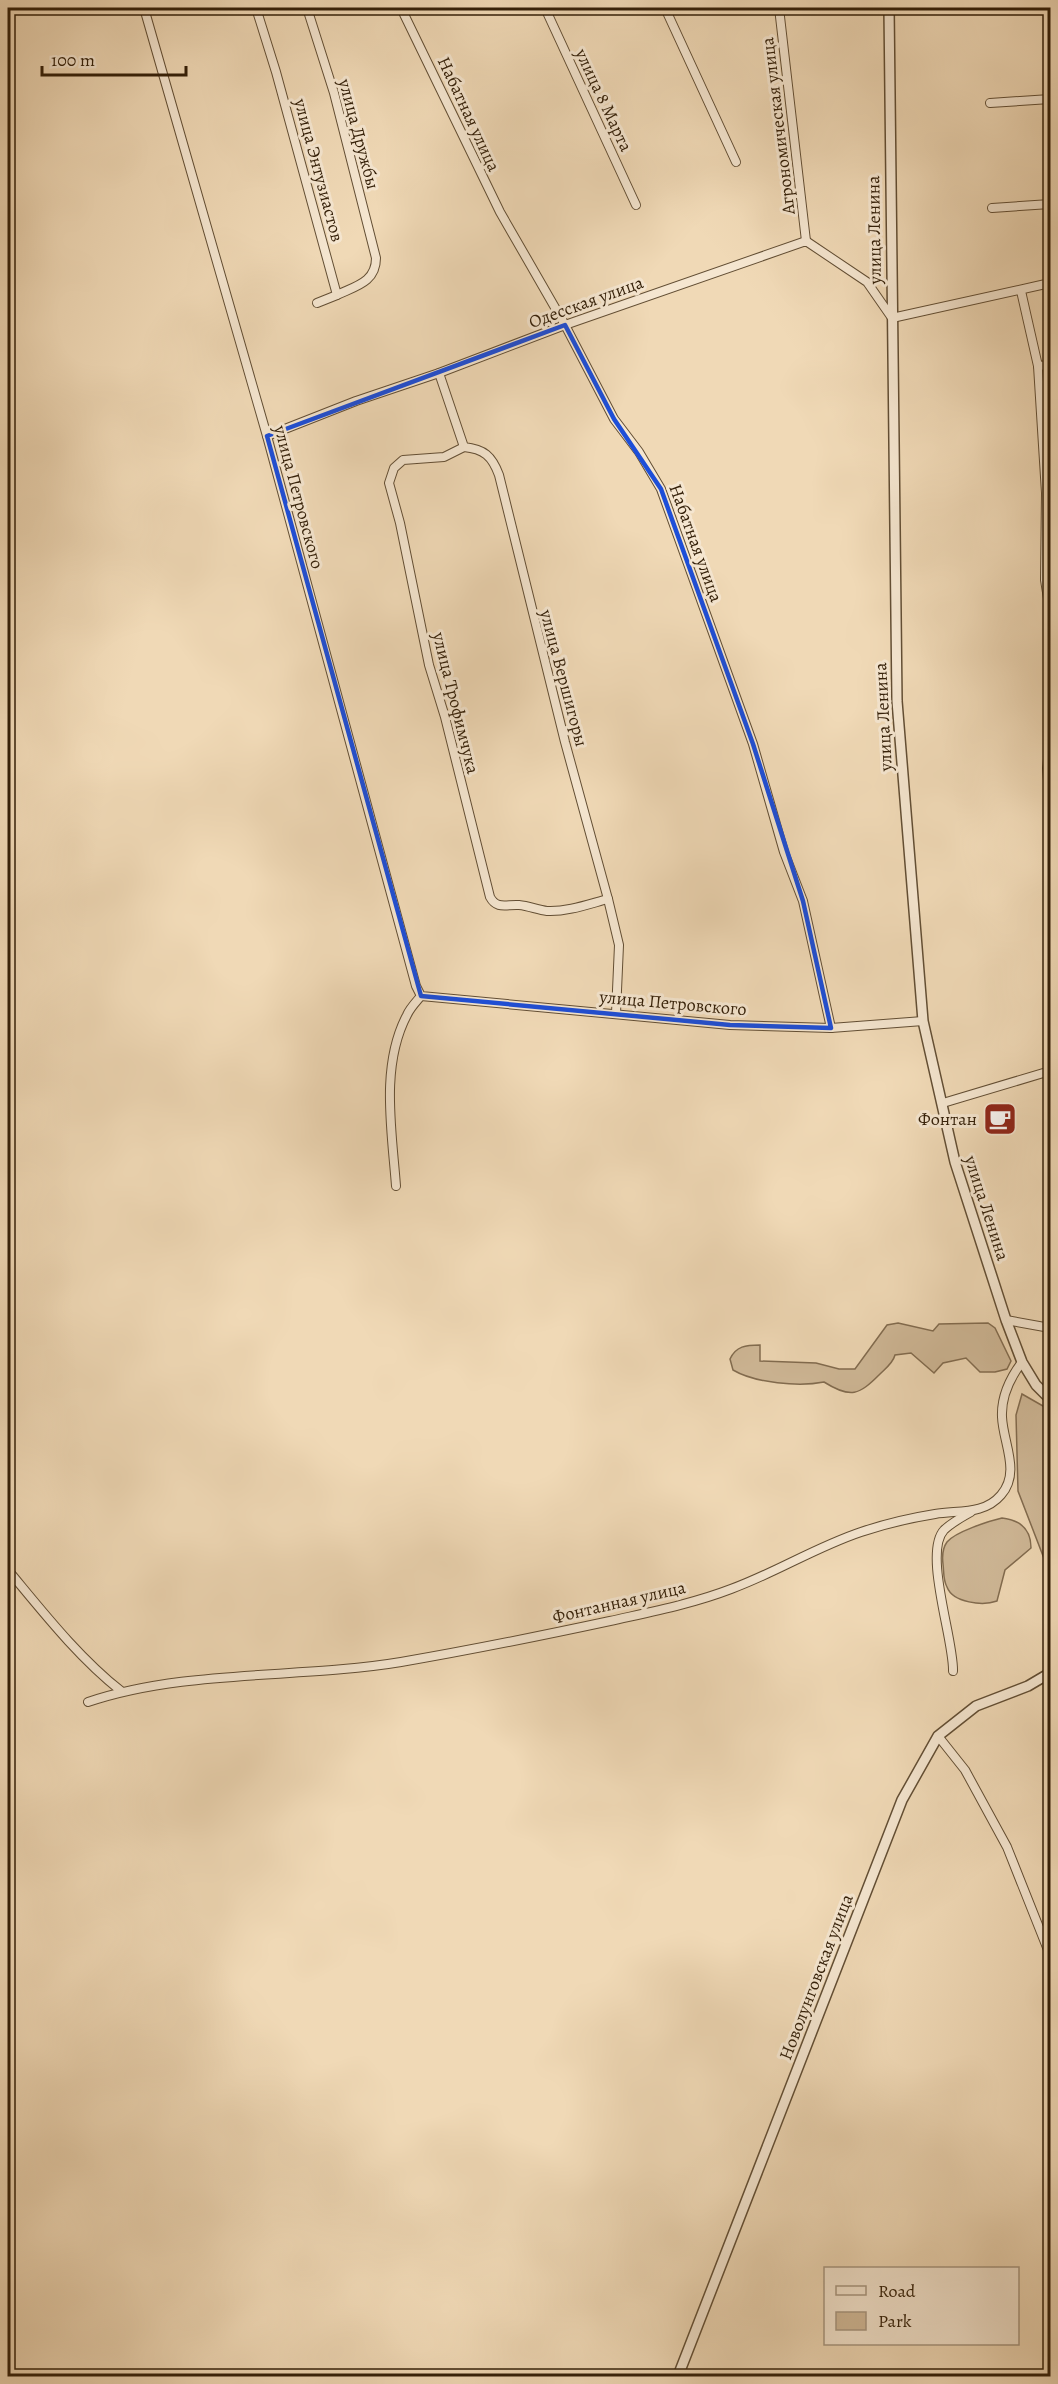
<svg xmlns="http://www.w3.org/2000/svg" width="1058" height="2384" viewBox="0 0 1058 2384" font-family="Alegreya,serif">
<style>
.green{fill:#d0b998;stroke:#826c50;stroke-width:1.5}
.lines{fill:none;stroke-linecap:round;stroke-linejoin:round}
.minor-casing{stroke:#624e34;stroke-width:10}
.tertiary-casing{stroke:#624e34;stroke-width:12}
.minor{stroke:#f5e6d0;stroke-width:8}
.tertiary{stroke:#f5e6d0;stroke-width:9}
.marked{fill:none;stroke:#1d4ed8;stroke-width:4.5;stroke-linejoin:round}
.labels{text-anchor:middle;stroke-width:6;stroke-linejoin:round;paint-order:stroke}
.street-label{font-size:18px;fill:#331f08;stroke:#f5e6d0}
.poi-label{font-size:18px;fill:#331f08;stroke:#f5e6d0;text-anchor:end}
</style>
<rect width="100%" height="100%" fill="#f0d9b6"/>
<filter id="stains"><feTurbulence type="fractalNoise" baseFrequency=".00333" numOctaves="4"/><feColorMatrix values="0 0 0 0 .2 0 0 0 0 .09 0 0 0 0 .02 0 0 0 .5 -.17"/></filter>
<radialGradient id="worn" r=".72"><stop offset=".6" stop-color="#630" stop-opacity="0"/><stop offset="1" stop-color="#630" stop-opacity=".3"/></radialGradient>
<g class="green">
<path d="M898 1323 933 1331 939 1324 988 1323 995 1328 1011 1361 1007 1369 995 1372H980L966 1358 943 1363 934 1373 911 1353 895 1355C893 1363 886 1368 880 1374 859 1395 851 1399 824 1382 799 1387 755 1383 733 1370L730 1359C736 1346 746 1345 760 1345V1361L816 1363 839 1369H855L887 1325Z"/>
<path d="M1022 1394 1050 1410V1574L1018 1491 1016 1415Z"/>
<path d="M1002 1518C1020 1520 1031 1529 1031 1548L1005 1570 997 1601C983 1606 953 1603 947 1587 943 1580 944 1572 943 1564 942 1556 942 1549 947 1542 955 1532 989 1521 1002 1518Z"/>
</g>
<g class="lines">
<g class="minor-casing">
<g id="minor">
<path d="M144 8 267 436 416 986 421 996 730 1025 831 1028 923 1021"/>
<path d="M256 8 276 72 337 295C356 286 376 282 376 258L334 93 307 8"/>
<path d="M401 8 500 212 565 325 614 419 639 452 661 489 753 744 784 852 803 901 831 1028"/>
<path d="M545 8 636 205"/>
<path d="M665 8 736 162"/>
<path d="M779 8 806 241"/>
<path d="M990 103 1050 99"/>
<path d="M992 208 1050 204"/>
<path d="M1021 291 1038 366 1046 493 1045 580 1050 611"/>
<path d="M317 303 337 295"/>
<path d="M1038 366 1050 365"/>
<path d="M439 373 464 447C484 449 492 456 499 475L565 742 608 899 619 945 616 1013"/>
<path d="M267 436 356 401 439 373 565 325 806 241 867 282 892 318 1050 283"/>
<path d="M464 447 444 457 403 460 394 468 389 483 400 523 429 665 445 717 490 897C497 910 507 904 519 905 529 906 538 910 547 911 567 912 589 904 608 899"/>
<path d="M1050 742 1047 768 1050 805"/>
<path d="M943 1103 1050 1071"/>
<path d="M396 1186C392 1131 380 1066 407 1015 410 1008 416 1002 421 996"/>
<path d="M1006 1320 1050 1328"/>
<path d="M8 1570C43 1612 78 1657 121 1691"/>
<path d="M953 1671C954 1640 923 1553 944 1530 951 1523 962 1517 971 1512"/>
<path d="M88 1702C186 1669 299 1679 401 1662 471 1650 540 1636 610 1621 650 1612 692 1604 731 1589 775 1573 816 1547 861 1532 885 1524 910 1518 935 1514 958 1510 984 1515 1001 1495 1021 1472 1003 1443 1002 1417 1001 1396 1010 1378 1022 1362"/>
<path d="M938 1736 965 1770 1007 1847 1050 1955"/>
</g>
</g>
<g class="tertiary-casing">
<g id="tertiary">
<path d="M889 8 897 701 923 1021 955 1162 1006 1320 1022 1362 1036 1385 1050 1399"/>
<path d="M678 2376 902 1800 938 1736 976 1706 1028 1686 1050 1673"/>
</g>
</g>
<use href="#minor" class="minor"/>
<use href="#tertiary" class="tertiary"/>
</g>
<path class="marked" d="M565 325 614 419 661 489 753 744 803 901 831 1028 730 1025 421 996 267 436Z"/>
<defs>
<g id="cafe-square" transform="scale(1.725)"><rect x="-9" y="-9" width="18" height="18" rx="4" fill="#8f2418" stroke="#f5e6d0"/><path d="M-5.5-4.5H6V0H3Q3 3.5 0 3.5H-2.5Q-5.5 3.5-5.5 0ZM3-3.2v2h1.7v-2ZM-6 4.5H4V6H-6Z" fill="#fff"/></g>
</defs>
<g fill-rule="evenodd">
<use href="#cafe-square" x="1000" y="1119"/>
</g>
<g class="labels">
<g class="street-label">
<text transform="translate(604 100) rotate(65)" y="6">улица 8 Марта</text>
<text transform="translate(469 114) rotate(65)" y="6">Набатная улица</text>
<text transform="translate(778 126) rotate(-97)" y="6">Агрономическая улица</text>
<text transform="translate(359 134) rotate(75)" y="6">улица Дружбы</text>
<text transform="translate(319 170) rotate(75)" y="6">улица Энтузиастов</text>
<text transform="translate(874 230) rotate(-91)" y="6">улица Ленина</text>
<text transform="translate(586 302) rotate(-20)" y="6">Одесская улица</text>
<text transform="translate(299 497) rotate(75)" y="6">улица Петровского</text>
<text transform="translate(696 543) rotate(70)" y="6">Набатная улица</text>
<text transform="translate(564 678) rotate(75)" y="6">улица Вершигоры</text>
<text transform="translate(456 703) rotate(76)" y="6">улица Трофимчука</text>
<text transform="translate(883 717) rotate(-93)" y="6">улица Ленина</text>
<text transform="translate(673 1003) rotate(5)" y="6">улица Петровского</text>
<text transform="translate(987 1208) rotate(72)" y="6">улица Ленина</text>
<text transform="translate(619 1602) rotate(-13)" y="6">Фонтанная улица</text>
<text transform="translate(816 1977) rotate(-69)" y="6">Новолунговская улица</text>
</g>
<g class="poi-label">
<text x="977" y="1125">Фонтан</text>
</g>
</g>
<rect width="1058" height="2384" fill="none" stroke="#f0d9b6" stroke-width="30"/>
<rect x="9" y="9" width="1040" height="2366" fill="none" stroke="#331f08" stroke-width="3"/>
<rect x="15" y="15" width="1028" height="2354" fill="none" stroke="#331f08" stroke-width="1.5"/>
<rect x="824" y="2267" width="195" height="78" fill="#f5e6d0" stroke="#a79680" stroke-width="1.5"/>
<rect x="836" y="2286" width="30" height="9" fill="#f5e6d0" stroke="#a79680" stroke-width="1.5"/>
<text x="878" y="2297" font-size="18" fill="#331f08">Road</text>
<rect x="836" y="2312" width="30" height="18" fill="#d0b998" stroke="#a79680" stroke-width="1.5"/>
<text x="878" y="2327" font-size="18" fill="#331f08">Park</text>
<path d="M42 66v9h144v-9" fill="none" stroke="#331f08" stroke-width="3"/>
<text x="51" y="66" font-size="18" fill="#331f08" stroke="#f5e6d0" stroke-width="4.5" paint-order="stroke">100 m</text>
<rect width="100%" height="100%" filter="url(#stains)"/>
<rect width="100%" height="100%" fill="url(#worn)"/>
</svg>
